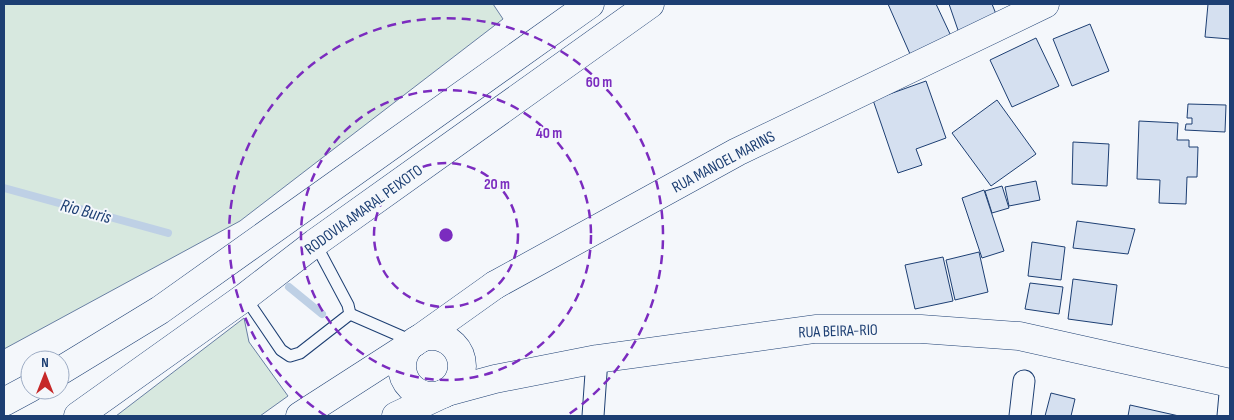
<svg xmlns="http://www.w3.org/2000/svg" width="1234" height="420" viewBox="0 0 1234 420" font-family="'Sofia Sans Condensed',sans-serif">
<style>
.green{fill:#d7e8df;stroke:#687fa3}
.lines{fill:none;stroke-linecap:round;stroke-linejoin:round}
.stream{stroke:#bed0e5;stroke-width:8}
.building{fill:#d5e0f0;stroke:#1d3f73}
.service-casing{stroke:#1d3f73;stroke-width:13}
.minor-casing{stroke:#1d3f73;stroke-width:23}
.tertiary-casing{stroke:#1d3f73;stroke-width:29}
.secondary-casing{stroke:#1d3f73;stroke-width:29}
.trunk-casing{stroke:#1d3f73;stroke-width:29}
.service{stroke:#f4f7fb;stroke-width:11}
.minor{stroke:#f4f7fb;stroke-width:21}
.tertiary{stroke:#f4f7fb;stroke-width:28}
.secondary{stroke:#f4f7fb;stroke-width:28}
.trunk{stroke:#f4f7fb;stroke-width:28}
.ring{fill:none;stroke:#7b2cbf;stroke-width:2.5;stroke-dasharray:9 6}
.labels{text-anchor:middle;stroke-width:4;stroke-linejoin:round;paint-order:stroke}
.street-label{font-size:16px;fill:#1d3f73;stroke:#f4f7fb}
.water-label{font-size:18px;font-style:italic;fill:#1d3f73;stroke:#f4f7fb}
.centre{fill:#7b2cbf;stroke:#f4f7fb;stroke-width:2.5}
.ring-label{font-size:15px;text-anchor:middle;font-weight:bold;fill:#7b2cbf;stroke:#f4f7fb;stroke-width:4;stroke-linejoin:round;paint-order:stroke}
</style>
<rect width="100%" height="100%" fill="#f4f7fb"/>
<g class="green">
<path d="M4 4H493L503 19 240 221 4 349Z"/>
<path d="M244 318 249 342 288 396 260 416H116Z"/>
</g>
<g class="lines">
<g class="stream">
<path d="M4 188 168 233"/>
<path d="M289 287 322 314"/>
</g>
</g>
<g class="building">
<path d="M888 4H936L951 36 910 54Z"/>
<path d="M949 4H992L998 19 959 33Z"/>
<path d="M1208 4H1230V39L1205 37Z"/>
<path d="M1090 24 1109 71 1072 86 1053 39Z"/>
<path d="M1036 38 1059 86 1012 107 990 60Z"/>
<path d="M926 81 946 138 916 149 922 165 898 173 873 100Z"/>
<path d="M997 100 1036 154 991 186 952 133Z"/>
<path d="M1188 104 1226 105 1225 132 1185 130 1186 124H1192V118H1187Z"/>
<path d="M1139 121 1178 123 1177 140H1189V147H1198L1197 177H1187L1186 204 1159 203 1160 180 1137 179Z"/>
<path d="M1073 142 1109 144 1107 186 1072 184Z"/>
<path d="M1036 181 1040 200 1009 206 1005 187Z"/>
<path d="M1002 186 1009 208 992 213 985 191Z"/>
<path d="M984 190 1004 251 982 258 962 198Z"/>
<path d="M1077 221 1135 229 1128 254 1073 248Z"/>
<path d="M1032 242 1065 247 1061 280 1028 276Z"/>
<path d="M979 252 988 292 955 300 946 260Z"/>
<path d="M943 257 953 301 915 309 905 265Z"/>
<path d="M1073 279 1117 285 1112 325 1068 319Z"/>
<path d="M1030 283 1063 287 1059 314 1025 309Z"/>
<path d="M1051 393 1075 399 1071 416H1045Z"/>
<path d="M1130 405 1179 416H1128Z"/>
</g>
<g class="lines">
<g class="service-casing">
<g id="service">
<path d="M245 297 281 350 290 356 300 353 350 314 348 305 315 243"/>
<path d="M350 314 412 341"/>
</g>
</g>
<g class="minor-casing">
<g id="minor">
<path d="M593 416 597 359"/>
<path d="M1020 416 1024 381"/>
<path d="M1228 416 1230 394"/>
</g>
</g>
<g class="tertiary-casing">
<path id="tertiary" d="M415 342 495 285"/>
</g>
<g class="secondary-casing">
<g id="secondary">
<path d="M495 285 737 152 1045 4"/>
<circle cx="432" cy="366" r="30"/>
<path d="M300 416 415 342"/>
<path d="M396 416 447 392 495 379 597 359 815 329H921L1019 336 1230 383"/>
</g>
</g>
<g class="trunk-casing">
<g id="trunk">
<path d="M60 371 160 310 590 4"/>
<path d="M4 402 30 388"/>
<path d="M78 416 245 297 315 243 650 4"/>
</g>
</g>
<use href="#service" class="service"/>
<use href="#minor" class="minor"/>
<use href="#tertiary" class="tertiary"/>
<use href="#secondary" class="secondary"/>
<use href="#trunk" class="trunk"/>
</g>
<g class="ring">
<circle cx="446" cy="235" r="72"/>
<circle cx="446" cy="235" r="145"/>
<path d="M326 416A217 217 0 1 1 566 416"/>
</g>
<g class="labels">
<g class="street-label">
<text transform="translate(723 161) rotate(-28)" y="6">RUA MANOEL MARINS</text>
<text transform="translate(363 209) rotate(-36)" y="6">RODOVIA AMARAL PEIXOTO</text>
<text transform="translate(838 330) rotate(-2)" y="6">RUA BEIRA-RIO</text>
</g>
<g class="water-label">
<text transform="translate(86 211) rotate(15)" y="6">Rio Buris</text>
</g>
</g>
<circle cx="446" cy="235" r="8" class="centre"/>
<g class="ring-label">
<text x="599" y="87">60 m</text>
<text x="549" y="138">40 m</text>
<text x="497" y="189">20 m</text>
</g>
<rect width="1234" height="420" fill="none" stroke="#1d3f73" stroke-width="10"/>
<g transform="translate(45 375)"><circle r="24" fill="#f4f7fb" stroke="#9eadc5"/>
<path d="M0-4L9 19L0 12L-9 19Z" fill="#c62828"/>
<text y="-8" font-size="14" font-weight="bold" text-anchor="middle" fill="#1d3f73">N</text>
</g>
</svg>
